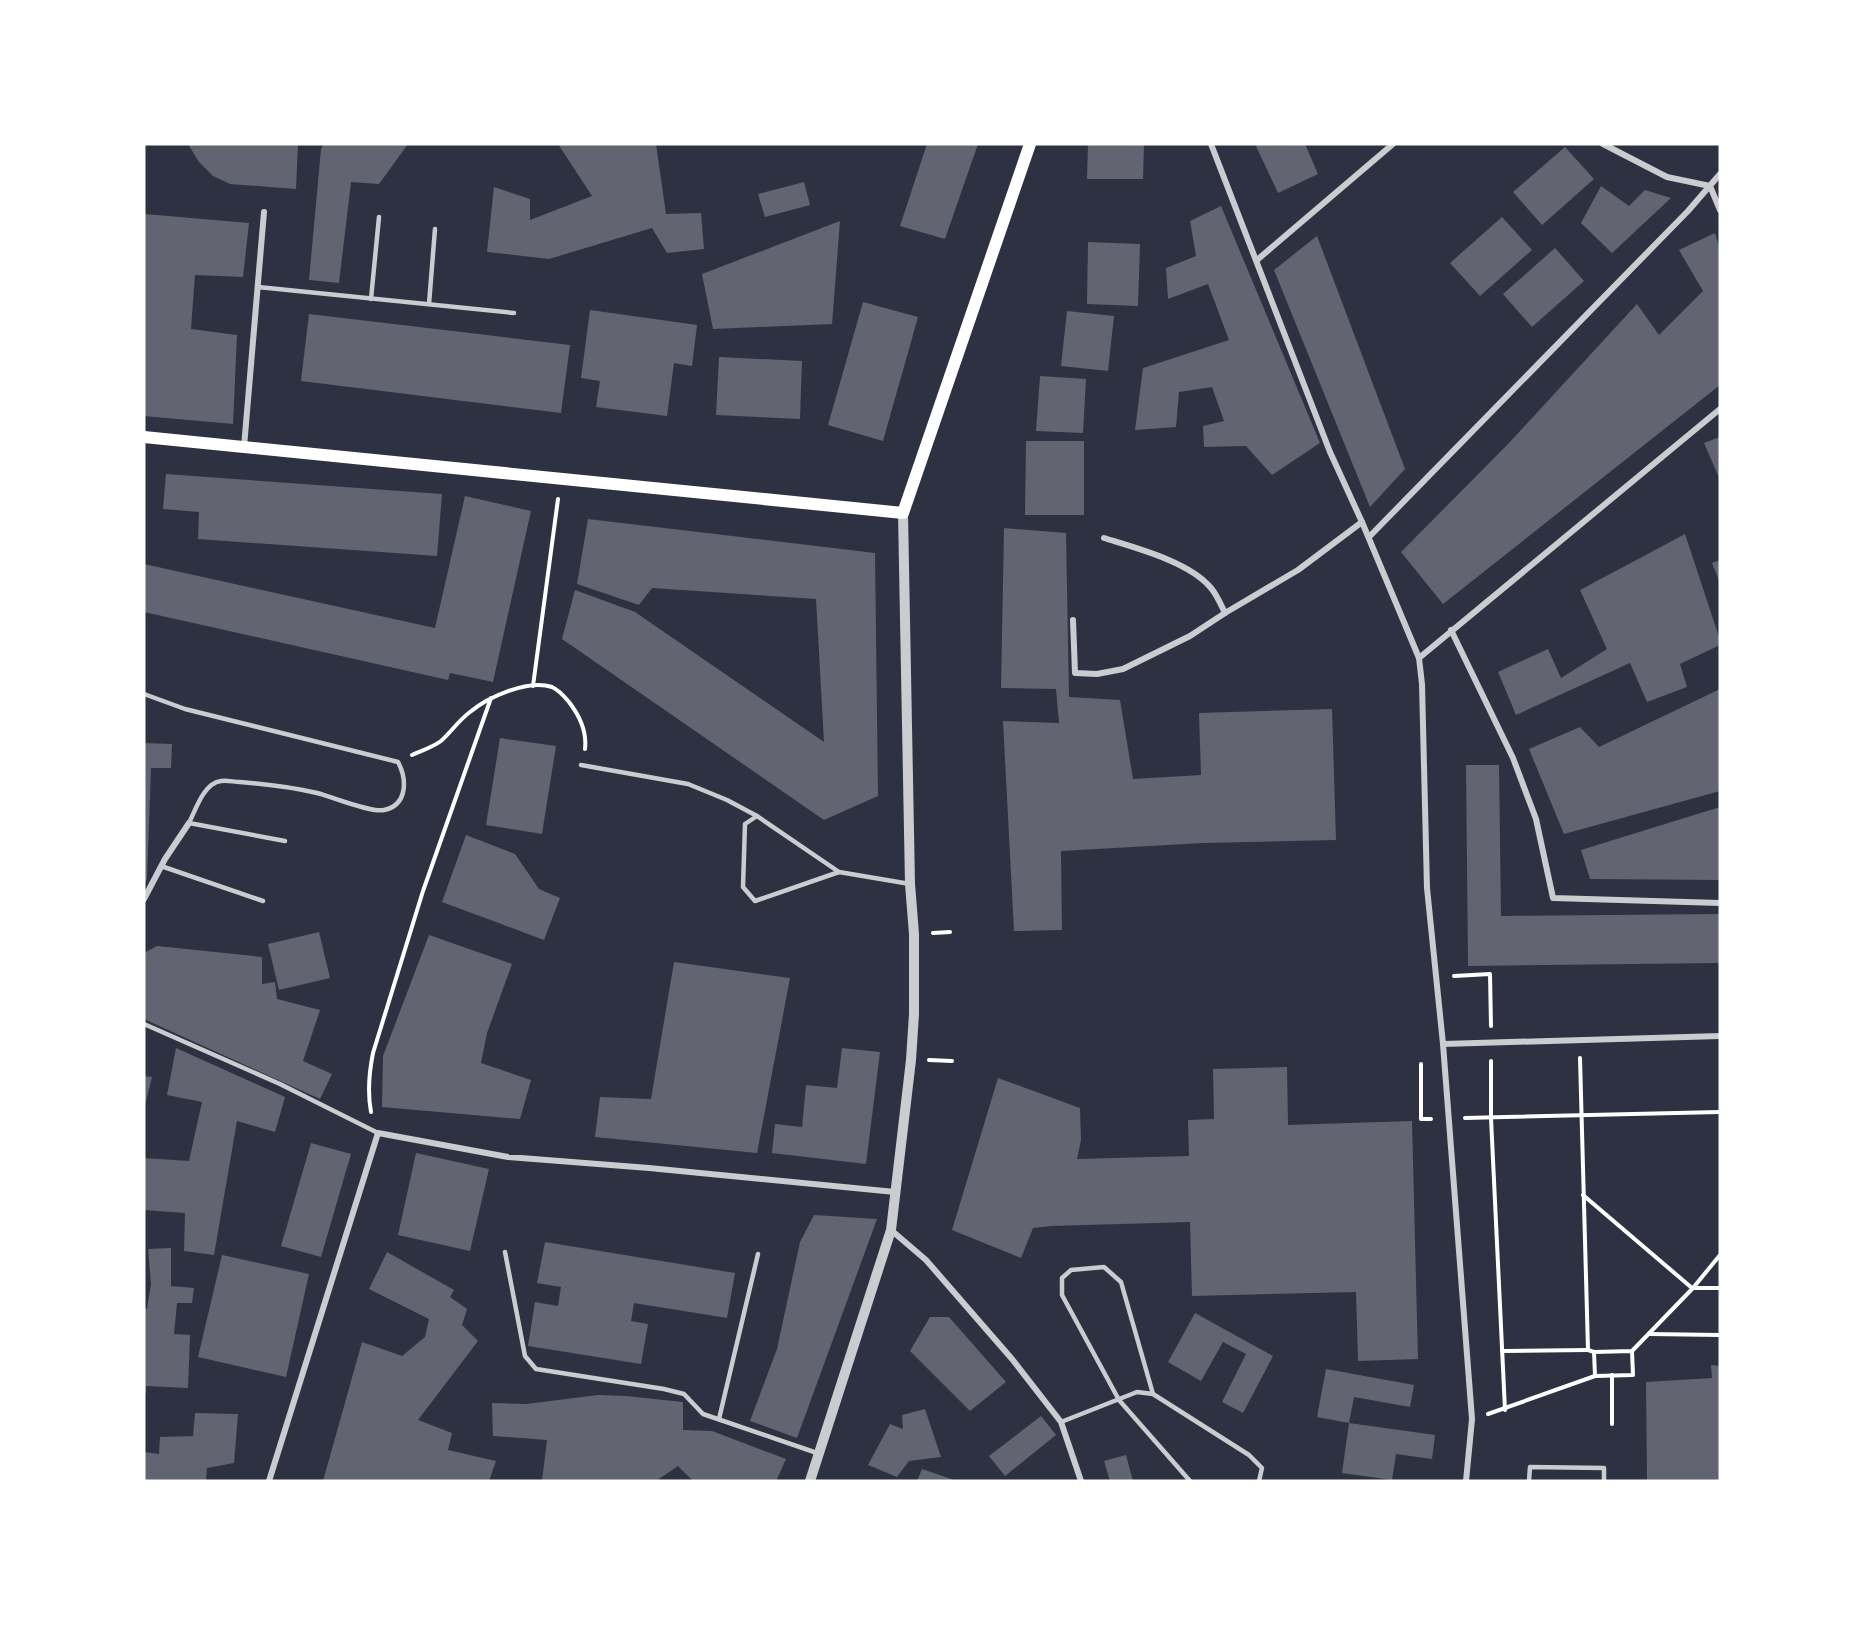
<svg xmlns="http://www.w3.org/2000/svg" width="1864" height="1625" viewBox="0 0 1864 1625" font-family="Montserrat,sans-serif">
<style>
.building{fill:#626471}
.lines{fill:none;stroke-linecap:round;stroke-linejoin:round}
.path{stroke:#fff;stroke-width:4}
.service{stroke:#caccd0;stroke-width:4.5}
.minor{stroke:#caccd0;stroke-width:6}
.tertiary{stroke:#caccd0;stroke-width:10}
.secondary{stroke:#fff;stroke-width:12}
</style>
<rect width="100%" height="100%" fill="#2d3142"/>
<g class="building">
<path d="M188 144H298L296 189 230 184 213 176 199 162Z"/>
<path d="M324 144H408L379 184 351 182 339 283 309 280 321 149Z"/>
<path d="M558 144H656L666 214 701 213 704 249 667 253 652 228 549 259 487 252 494 187 530 199V220L592 196Z"/>
<path d="M927 144H978L945 239 900 226Z"/>
<path d="M1088 144H1144L1143 179H1087Z"/>
<path d="M1255 144H1305L1318 174 1278 193Z"/>
<path d="M1565 147 1594 179 1542 225 1513 192Z"/>
<path d="M804 182 810 205 765 217 758 194Z"/>
<path d="M1601 186 1629 206 1645 190 1671 198 1612 253 1581 223Z"/>
<path d="M1221 206 1320 443 1272 475 1246 446 1204 447 1203 426 1224 421 1212 387 1179 392 1176 427 1135 430 1143 368 1229 340 1208 284 1168 299 1166 268 1196 256 1190 221Z"/>
<path d="M145 214 249 223 243 277 195 275 191 329 237 335 233 424 144 416Z"/>
<path d="M1502 217 1532 250 1480 296 1450 263Z"/>
<path d="M840 221 832 324 713 329 702 274Z"/>
<path d="M1715 233 1720 250V385L1443 604 1401 552 1509 443 1637 304 1659 335 1703 291 1679 250Z"/>
<path d="M1317 236 1405 469 1370 507 1274 270Z"/>
<path d="M1088 242 1140 244 1138 306 1087 304Z"/>
<path d="M1555 248 1584 281 1532 327 1503 294Z"/>
<path d="M863 302 918 317 883 441 828 425Z"/>
<path d="M590 310 697 325 692 366 674 363 667 416 596 407 600 381 581 378Z"/>
<path d="M1067 311 1114 316 1108 371 1061 366Z"/>
<path d="M309 314 570 345 561 413 301 381Z"/>
<path d="M719 357 802 361 800 419 716 415Z"/>
<path d="M1040 376 1086 379 1083 433 1036 431Z"/>
<path d="M1720 437V480L1704 443Z"/>
<path d="M1026 441H1084V515H1025Z"/>
<path d="M166 474 442 494 437 556 198 539 199 512 163 509Z"/>
<path d="M465 496 531 511 493 682 450 673 448 680 144 612V564L435 628Z"/>
<path d="M588 519 875 553 878 796 824 820 562 639 575 590 635 612 824 742 816 599 652 588 639 605 577 584Z"/>
<path d="M1004 528 1066 533 1069 697 1120 700 1133 779 1201 775 1199 713 1332 709 1336 840 1203 843 1061 851 1062 930 1014 931 1003 721 1059 723 1056 689 1001 688Z"/>
<path d="M1685 534 1720 640V645L1680 664 1687 687 1647 702 1630 663 1516 715 1498 672 1548 649 1561 678 1607 649 1580 590Z"/>
<path d="M1720 560V583L1712 563Z"/>
<path d="M1720 689V791L1564 834 1529 749 1580 727 1599 747Z"/>
<path d="M500 738 556 746 542 834 486 825Z"/>
<path d="M144 743 172 744 171 768H151L147 879 144 885Z"/>
<path d="M1466 765H1499L1501 916 1720 914V963L1468 966Z"/>
<path d="M1720 807V880L1590 879 1581 850Z"/>
<path d="M466 835 515 854 539 889 560 898 544 940 442 902Z"/>
<path d="M319 932 330 978 279 990 268 944Z"/>
<path d="M429 935 512 964 487 1033 481 1063 531 1080 520 1119 382 1107 383 1056Z"/>
<path d="M157 946 262 957V984L275 982 277 999 320 1010 303 1061 332 1074 320 1099 144 1019V953Z"/>
<path d="M674 962 790 978 757 1153 595 1137 600 1097 651 1099Z"/>
<path d="M176 1048 285 1097 275 1132 237 1121 214 1255 184 1251 185 1213 144 1210V1158L189 1161 202 1102 167 1095Z"/>
<path d="M842 1048 880 1052 866 1164 772 1153 775 1124 802 1127 806 1085 837 1088Z"/>
<path d="M1287 1067 1288 1125 1412 1121 1418 1359 1358 1361 1356 1292 1192 1296 1190 1222 1051 1226 1033 1228 1021 1258 952 1230 998 1078 1080 1108 1081 1140 1077 1159 1189 1156 1188 1120 1214 1119 1213 1069Z"/>
<path d="M144 1076 152 1077 145 1105H144Z"/>
<path d="M311 1143 351 1154 321 1257 281 1246Z"/>
<path d="M416 1153 489 1169 470 1251 398 1235Z"/>
<path d="M814 1215 877 1219 797 1438 750 1421 777 1349 800 1242Z"/>
<path d="M545 1242 735 1273 727 1318 634 1303 631 1321 648 1324 641 1364 528 1346 535 1302 558 1306 561 1287 537 1283Z"/>
<path d="M171 1248V1286L194 1288 192 1303H177L174 1334 190 1335 188 1388 146 1386V1393H144V1308L147 1309 151 1284 148 1249Z"/>
<path d="M387 1252 454 1290 450 1297 467 1309 462 1325 478 1341 418 1420 452 1433 448 1450 496 1461 489 1481H323L362 1342 402 1356 425 1337 429 1319 369 1289Z"/>
<path d="M222 1255 309 1274 286 1377 198 1357Z"/>
<path d="M1195 1313 1273 1356 1243 1413 1222 1402 1246 1354 1223 1342 1201 1381 1168 1362Z"/>
<path d="M930 1317H949L1006 1382 970 1411 910 1351Z"/>
<path d="M1711 1365 1720 1366V1481H1647L1646 1382 1712 1378Z"/>
<path d="M1326 1369 1414 1385 1410 1407 1354 1397 1349 1423 1317 1417Z"/>
<path d="M598 1395 626 1396 683 1402V1430L712 1431 786 1459 776 1481H693L678 1466 656 1481H542L547 1440 493 1436 492 1403 526 1404Z"/>
<path d="M925 1409 941 1457 909 1461 897 1477 868 1465 890 1424 903 1429 902 1415Z"/>
<path d="M195 1413 238 1414 234 1463 207 1468 206 1481H144V1452L159 1454 160 1437 193 1436Z"/>
<path d="M1041 1416 1056 1435 1005 1476 989 1456Z"/>
<path d="M1349 1423 1435 1435 1432 1459 1396 1454 1392 1480 1342 1473Z"/>
<path d="M1126 1455 1133 1481H1110L1104 1461Z"/>
<path d="M922 1469 957 1481H917Z"/>
</g>
<g class="lines">
<g class="path">
<path d="M533 686 558 499"/>
<path d="M412 755C421 751 433 747 441 741 451 732 459 720 470 712 488 697 528 679 552 687 559 690 564 696 569 702 579 715 587 732 585 749"/>
<path d="M933 933 950 932"/>
<path d="M1454 976 1490 974 1491 1026"/>
<path d="M1580 1058 1588 1350 1594 1352"/>
<path d="M929 1060 952 1061"/>
<path d="M1491 1061V1118L1505 1410"/>
<path d="M1421 1064V1119H1431"/>
<path d="M371 1112C367 1091 369 1073 373 1053L423 891 491 698"/>
<path d="M1465 1118 1720 1112"/>
<path d="M1583 1195 1692 1288"/>
<path d="M1694 1288H1720"/>
<path d="M1649 1334 1720 1335"/>
<path d="M1502 1351 1588 1350"/>
<path d="M1632 1351 1594 1352 1595 1376 1633 1375 1632 1351 1693 1288 1720 1255"/>
<path d="M1488 1414 1595 1376"/>
<path d="M1612 1424V1375"/>
</g>
<g class="service">
<path d="M258 287 514 313"/>
<path d="M371 299 379 217"/>
<path d="M429 304 435 229"/>
<path d="M144 694 185 709 398 762C407 779 408 805 384 810 371 813 333 797 317 793 292 787 266 784 240 782 234 782 227 780 221 781 204 783 196 809 189 823L285 841"/>
<path d="M581 765 688 784 727 800 757 816 839 872 910 884"/>
<path d="M757 816 745 824 743 887 755 901 839 872"/>
<path d="M161 866 263 901"/>
<path d="M144 1024 280 1084 378 1133"/>
<path d="M505 1252 525 1356 536 1369 664 1389 684 1394 703 1414 817 1453"/>
<path d="M1153 1394 1121 1282 1104 1267 1071 1270 1062 1278V1295L1119 1400 1190 1481"/>
<path d="M719 1419 758 1254"/>
<path d="M1061 1422 1137 1392 1153 1394 1249 1455 1262 1468 1259 1481"/>
<path d="M1529 1481 1530 1467 1604 1468V1481"/>
</g>
<g class="minor">
<path d="M1211 144 1330 452 1362 522 1419 658 1422 684 1427 888 1443 1044 1472 1419 1466 1481"/>
<path d="M1603 144 1667 177 1710 186"/>
<path d="M1710 186 1720 210"/>
<path d="M1257 260 1393 144"/>
<path d="M244 447 264 212"/>
<path d="M1369 537 1688 211 1720 174"/>
<path d="M1104 538C1136 548 1190 562 1211 588 1217 595 1221 605 1225 613"/>
<path d="M1073 620 1075 673 1097 674 1123 669 1190 636 1225 613 1298 570 1362 522"/>
<path d="M1451 630 1513 758 1536 819 1553 898 1720 903"/>
<path d="M1419 658 1720 409"/>
<path d="M144 899 165 859 189 823"/>
<path d="M1443 1044 1720 1036"/>
<path d="M891 1230 926 1260 1012 1359 1061 1422 1081 1481"/>
<path d="M269 1481 378 1133 508 1157 649 1168 895 1192"/>
</g>
<path class="tertiary" d="M810 1481 891 1230 911 1060 914 1014V934L910 884 903 513"/>
<path class="secondary" d="M144 437 903 513 1030 144"/>
</g>
<rect width="1864" height="1625" fill="none" stroke="#ffffff" stroke-width="291"/>
</svg>
